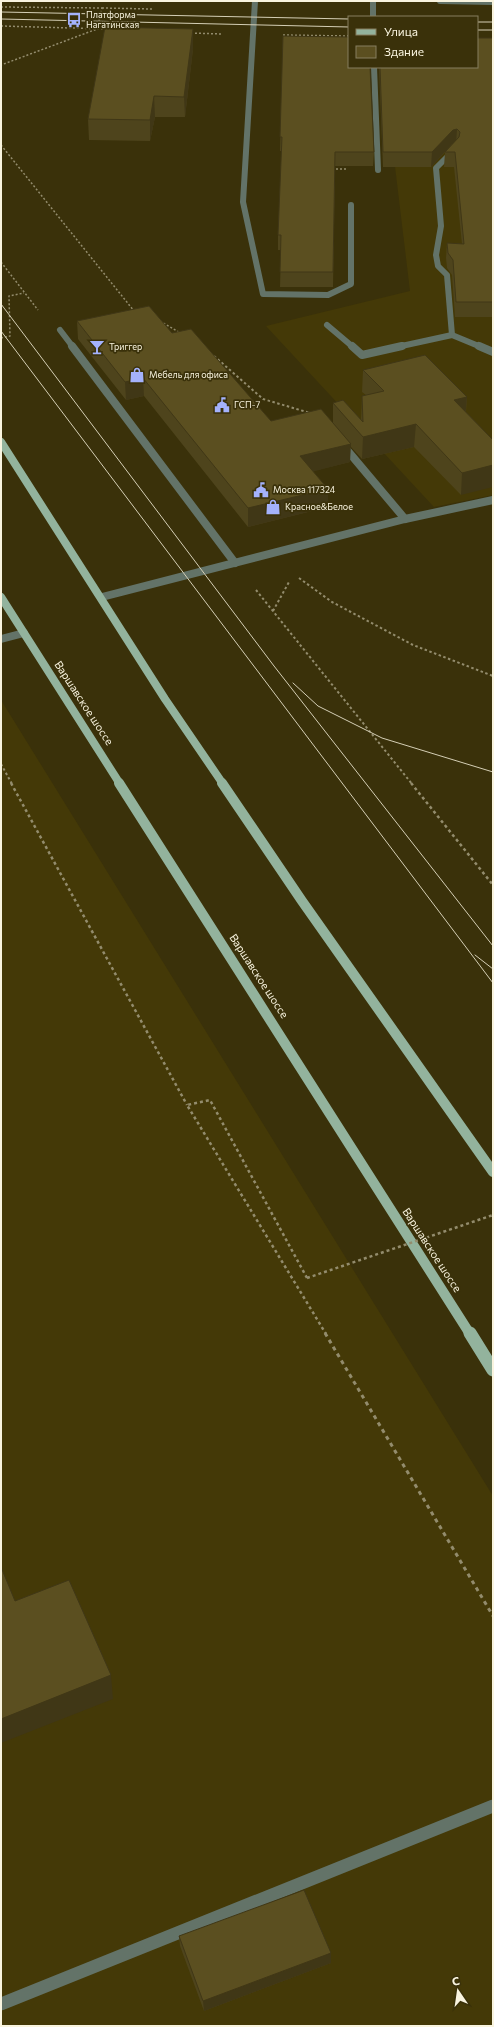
<svg xmlns="http://www.w3.org/2000/svg" width="494" height="2027" viewBox="0 0 494 2027" font-family="Commissioner,sans-serif">
<style>
.built{fill:#443907}
.lines{fill:none;stroke-linecap:round;stroke-linejoin:round}
.path-far3{stroke:#938c6d;stroke-width:1.5;stroke-dasharray:2 2;stroke-linecap:butt}
.path-far2{stroke:#938c6d;stroke-width:2;stroke-dasharray:2.5 2.5;stroke-linecap:butt}
.path-far1{stroke:#938c6d;stroke-width:2.5;stroke-dasharray:3 3;stroke-linecap:butt}
.path{stroke:#938c6d;stroke-width:3;stroke-dasharray:4 4;stroke-linecap:butt}
.service-far2{stroke:#637368;stroke-width:6}
.service-far1{stroke:#637368;stroke-width:8}
.service{stroke:#637368;stroke-width:13}
.tertiary{stroke:#637368;stroke-width:6}
.primary-far2{stroke:#93b39d;stroke-width:8}
.primary-far1{stroke:#93b39d;stroke-width:10}
.primary{stroke:#93b39d;stroke-width:13}
.tram{stroke:#d5cfb6;stroke-width:1}
.path-bridge{stroke:#938c6d;stroke-width:2.5;stroke-dasharray:3 3;stroke-linecap:butt}
.wall{fill:#4e441c}
.shaded-wall{fill:#403716}
.building{fill:#5b4f20;stroke:#403716}
.labels{text-anchor:middle;stroke-width:3.5;stroke-linejoin:round;paint-order:stroke}
.far-poi-label{font-size:9px;fill:#f9f4df;stroke:#3a310a;text-anchor:start}
.street-label{font-size:11px;fill:#f9f4df;stroke:#3a310a}
</style>
<rect width="100%" height="100%" fill="#3a310a"/>
<g class="built">
<path d="M493 43V495L434 507 266 326 410 291 383 67H477Z"/>
<path d="M1 700 493 1496V2026H1Z"/>
</g>
<g class="lines">
<g class="path-far3">
<path d="M1 7 102 8 97 29 1 65"/>
<path d="M102 8 152 9"/>
<path d="M1 26 106 29"/>
<path d="M191 33 222 34"/>
<path d="M283 35 349 36"/>
<path d="M1 145 134 311"/>
<path d="M332 169H347"/>
<path d="M1 262 38 310"/>
<path d="M160 321 182 334"/>
<path d="M1 338 10 336 9 296 24 293"/>
</g>
<g class="path-far2">
<path d="M214 356 263 399 310 413"/>
<path d="M299 578 332 602 413 645 493 676"/>
<path d="M256 590 412 784"/>
<path d="M273 611 289 582"/>
<path d="M1 764 12 784"/>
</g>
<g class="path-far1">
<path d="M11 783 187 1105"/>
<path d="M411 783 493 885"/>
<path d="M307 1278 210 1100 187 1105 326 1334"/>
</g>
<path class="path" d="M325 1333 493 1616"/>
<g class="service-far2">
<path d="M255 1 243 202 263 294 328 295 351 284V205"/>
<path d="M373 1V17"/>
<path d="M374 67 378 170"/>
<path d="M327 325 353 347"/>
<path d="M60 330 73 347"/>
<path d="M452 335 447 275 438 266 436 255 441 226 436 168 453 151"/>
<path d="M397 347 452 335 481 347"/>
</g>
<g class="service-far1">
<path d="M72 346 235 563"/>
<path d="M352 346 362 355 402 346"/>
<path d="M479 346 493 352"/>
<path d="M342 444 405 519"/>
<path d="M102 597 405 519 493 500"/>
<path d="M1 639 24 633"/>
</g>
<path class="service" d="M1 2004 493 1806"/>
<path class="tertiary" d="M440 1 493 2"/>
<g class="primary-far2">
<path d="M1 442 165 699 223 784"/>
<path d="M1 597 120 784"/>
</g>
<g class="primary-far1">
<path d="M119 783 470 1334"/>
<path d="M222 783 302 901 493 1172"/>
</g>
<path class="primary" d="M470 1333 493 1370"/>
<g class="tram">
<path d="M1 12 349 19"/>
<path d="M1 19 349 27"/>
<path d="M477 22H493"/>
<path d="M477 30H493"/>
<path d="M1 304 274 666 493 946"/>
<path d="M1 331 493 983"/>
<path d="M293 683 318 706 382 738 493 772"/>
<path d="M475 955 493 969"/>
</g>
<path class="path-bridge" d="M307 1278 493 1215"/>
</g>
<g class="wall">
<path d="M283 36 374 152 373 166H335L333 287H280L281 250H278V235L282 151H280Z"/>
<path d="M493 38V317H455L452 275 447 268 446 258 447 243 462 244 454 167H444L445 152 431 167H383L379 67H477Z"/>
<path d="M193 49 185 117H155L150 141 89 140 88 119Z"/>
<path d="M77 321 172 333 271 421 333 423V403L361 420 362 396 366 395 362 392 363 370 467 397 466 412 493 440 461 495 414 447 362 459 350 446V462L313 471 328 507 248 527 144 396 126 400 78 339Z"/>
<path d="M179 1936 331 1963 204 2011 180 1946Z"/>
</g>
<g class="shaded-wall">
<path d="M193 29V49L185 117 184 97Z"/>
<path d="M154 96 155 117 150 141V120Z"/>
<path d="M457 129 456 144H452L431 167 432 152 453 130Z"/>
<path d="M143 378 144 396 126 400 125 382Z"/>
<path d="M467 397 465 419 454 400Z"/>
<path d="M416 424 414 447 362 459 363 437Z"/>
<path d="M351 444 350 462 300 475V456Z"/>
<path d="M493 465V487L461 495 462 473Z"/>
<path d="M328 489V507L248 527V508Z"/>
<path d="M111 1675 113 1699 1 1743V1719Z"/>
<path d="M331 1953V1963L204 2011 203 2001Z"/>
</g>
<g class="building">
<path d="M105 27 193 29 184 97 154 96 150 120 88 119Z"/>
<path d="M283 36 349 37V67H370L374 152H335L333 272H280L281 235H278L282 137H280Z"/>
<path d="M477 38H493V302H456L453 260 448 253 447 243 464 244 455 152H445L459 137 460 132 457 129 453 130 432 152H383L380 67H477Z"/>
<path d="M149 306 172 333 191 329 271 421 321 409 351 444 300 456 328 489 248 508 143 378 125 382 77 321Z"/>
<path d="M425 355 467 397 454 400 493 440V465L462 473 416 424 363 437 333 403 343 400 363 422 362 396 384 391 363 370Z"/>
<path d="M1 1567 15 1601 69 1580 111 1675 1 1719Z"/>
<path d="M304 1890 331 1953 203 2001 179 1936Z"/>
</g>
<defs>
<g id="bus-bare" transform="scale(1.2)"><path d="M-5-6H5V4H4V6H2V4H-2V6H-4V4H-5ZM-3.5-4V0h7V-4ZM-3.5 1.2v1.5H-2V1.2ZM2 1.2v1.5H3.5V1.2Z" fill="#a4b2fc" stroke="#3a310a" stroke-width="2.5" paint-order="stroke"/></g>
<g id="bar-bare" transform="scale(1.2)"><path d="M-6-5H6L.8 .8V4.5H3.5V6h-7V4.5H-.8V.8Z" fill="#a4b2fc" stroke="#3a310a" stroke-width="2.5" paint-order="stroke"/></g>
<g id="shop-bare" transform="scale(1.2)"><path d="M-5-2.5h2.3a2.7 3.5 0 0 1 5.4 0H5L5.5 6h-11ZM-1.5-2.5h3a1.5 2.3 0 0 0-3 0Z" fill="#a4b2fc" stroke="#3a310a" stroke-width="2.5" paint-order="stroke"/></g>
<g id="civic-bare" transform="scale(1.2)"><path d="M-.6-6.5H3V-4.5H.6V-3L4-1V1h2V6H-6V1h2V-1L-.6-3ZM-1.2 2.5V6h2.4V2.5Z" fill="#a4b2fc" stroke="#3a310a" stroke-width="2.5" paint-order="stroke"/></g>
</defs>
<g fill-rule="evenodd">
<use href="#bus-bare" x="74" y="20"/>
<use href="#bar-bare" x="97" y="347"/>
<use href="#shop-bare" x="137" y="375"/>
<use href="#civic-bare" x="222" y="405"/>
<use href="#civic-bare" x="261" y="490"/>
<use href="#shop-bare" x="273" y="507"/>
</g>
<g class="labels">
<g class="far-poi-label">
<text x="86" y="18">Платформа<tspan x="86" dy="10">Нагатинская</tspan></text>
<text x="109" y="350">Триггер</text>
<text x="149" y="378">Мебель для офиса</text>
<text x="234" y="408">ГСП-7</text>
<text x="273" y="493">Москва 117324</text>
<text x="285" y="510">Красное&amp;Белое</text>
</g>
<g class="street-label">
<text transform="translate(84 703) rotate(57)" y="4">Варшавское шоссе</text>
<text transform="translate(259 976) rotate(57)" y="4">Варшавское шоссе</text>
<text transform="translate(432 1250) rotate(57)" y="4">Варшавское шоссе</text>
</g>
</g>
<rect width="494" height="2027" fill="none" stroke="#f9f4df" stroke-width="4"/>
<rect x="348" y="16" width="130" height="52" fill="#3a310a" stroke="#867f5f"/>
<rect x="356" y="29" width="20" height="6" fill="#93b39d" stroke="#867f5f"/>
<text x="384" y="36" font-size="12" fill="#f9f4df">Улица</text>
<rect x="356" y="46" width="20" height="12" fill="#5b4f20" stroke="#867f5f"/>
<text x="384" y="56" font-size="12" fill="#f9f4df">Здание</text>
<g transform="translate(458 1991) rotate(347)" stroke="#3a310a" stroke-width="3" paint-order="stroke">
<path d="M0-3L7 15L0 10L-7 15Z" fill="#f9f4df"/>
<text y="-6" font-size="11" font-weight="bold" text-anchor="middle" fill="#f9f4df">С</text>
</g>
</svg>
